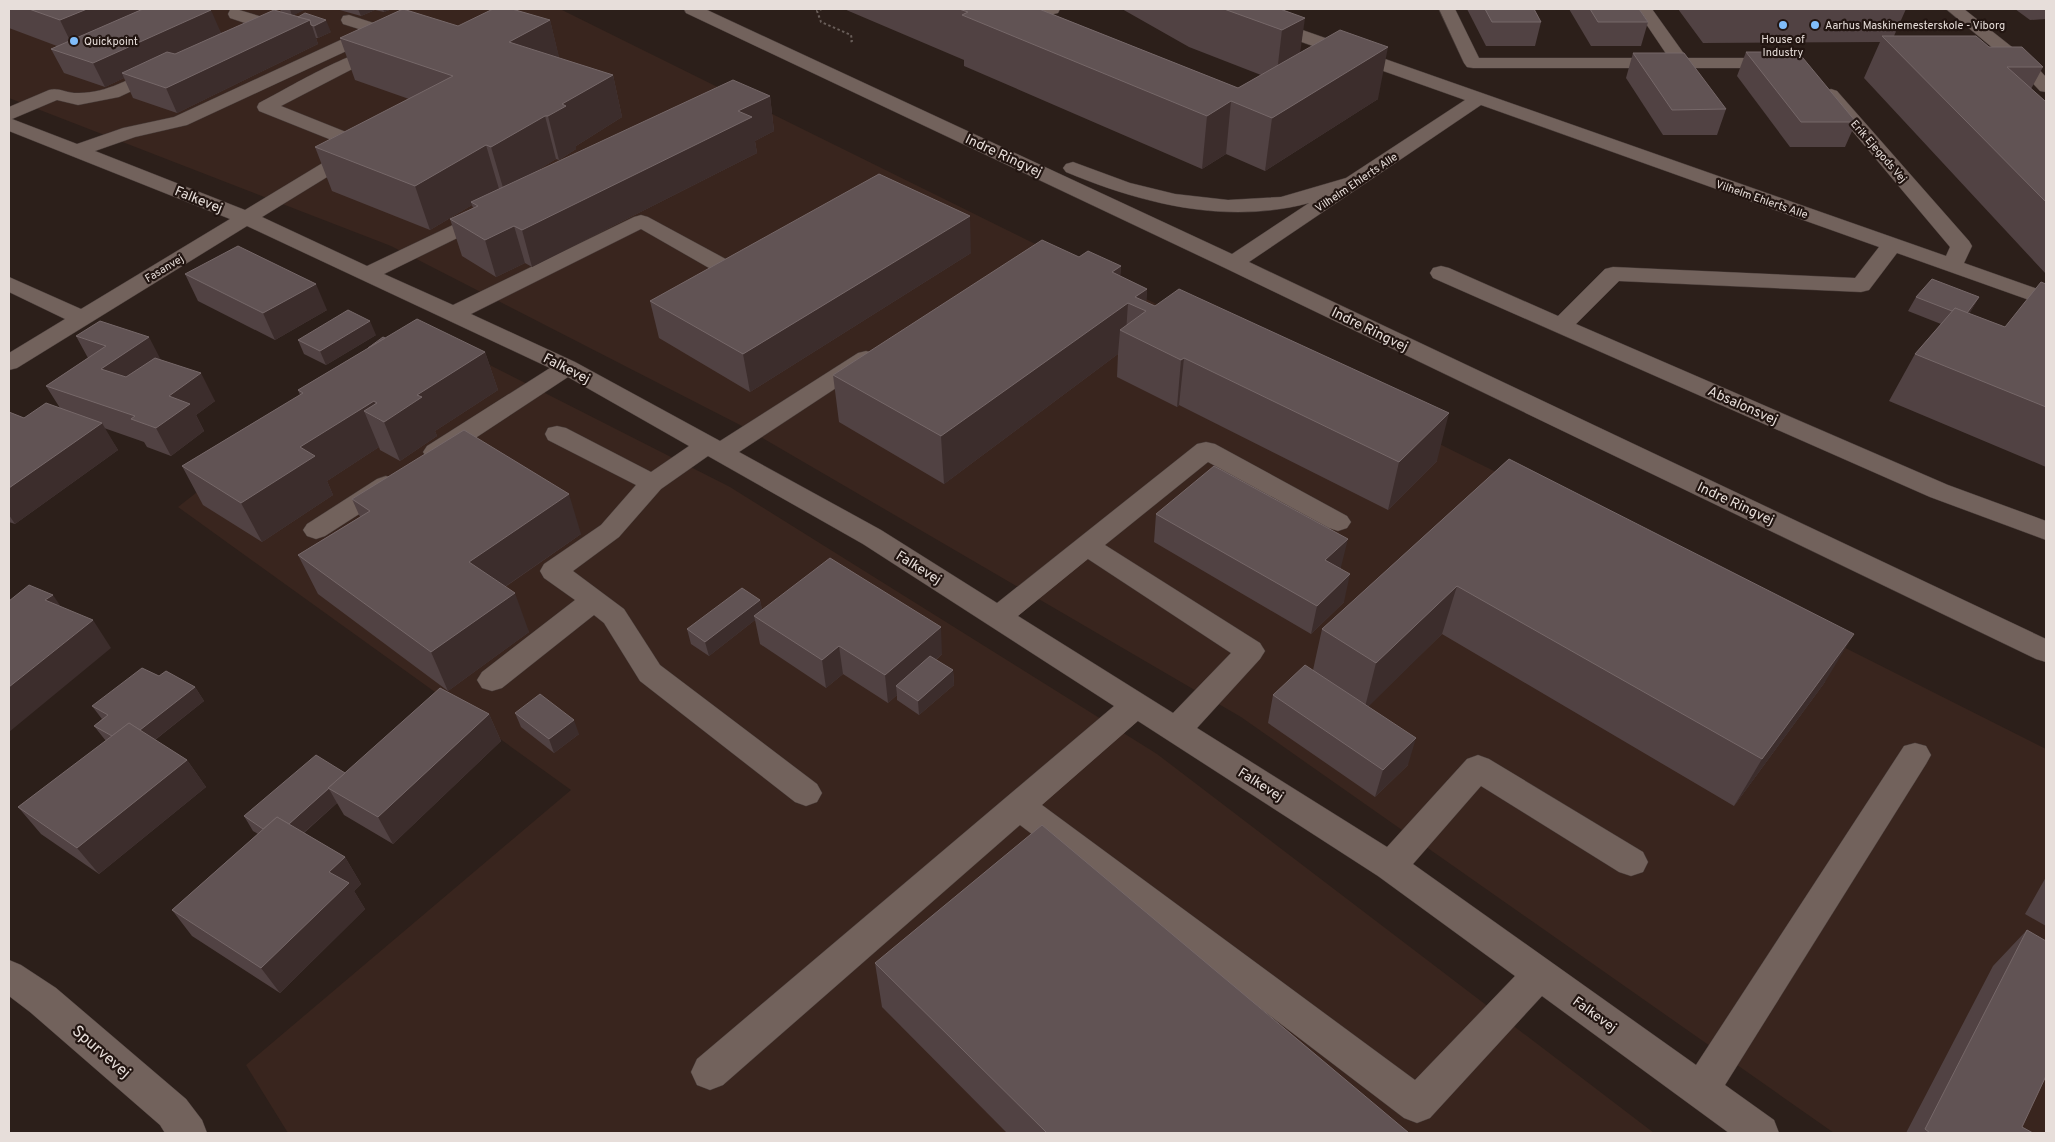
<svg xmlns="http://www.w3.org/2000/svg" width="2055" height="1142" viewBox="0 0 2055 1142" font-family="Overpass,sans-serif">
<style>
.built{fill:#39251e}
.lines{fill:none;stroke-linecap:round;stroke-linejoin:round}
.minor-casing{stroke:#473b38;stroke-width:1}
.path{stroke:#695e59;stroke-width:2;stroke-dasharray:2.5 2.5;stroke-linecap:butt}
.minor{fill:#72625c;fill-rule:evenodd}
.wall{fill:#514243}
.shaded-wall{fill:#3c2d2c}
.building{fill:#615354;stroke:#766869}
.poi-dot{fill:#80bdfa;stroke:#221511;stroke-width:2}
.labels{text-anchor:middle;stroke-width:4.5;stroke-linejoin:round;paint-order:stroke}
.far-poi-label{font-size:11px;fill:#e7deda;stroke:#221511;text-anchor:start}
.far-street-label{font-size:11px;fill:#e7deda;stroke:#221511}
.street-label{font-size:14px;fill:#e7deda;stroke:#221511}
.near-street-label{font-size:16px;fill:#e7deda;stroke:#221511}
</style>
<rect width="100%" height="100%" fill="#2c1f1a"/>
<g class="built">
<path d="M9 9H560L1490 469 2046 749V1133H1834L1241 717 742 426 391 246 9 98Z"/>
<path d="M411 325 730 487 1157 754 1654 1133H288L246 1065 571 790 178 507Z"/>
</g>
<g class="lines">
<g class="minor-casing">
<g id="minor">
<path d="M236 9 269 19 271 23 269 27C258 32 245 41 233 38L230 34 233 30 248 24 230 18 228 14 230 10Z"/>
<path d="M684 9H705L1232 254 1309 203C1227 225 1143 204 1066 172L1063 168 1066 164 1073 162 1130 183 1175 194 1228 200 1281 197 1346 178 1465 100 1262 28 1231 13 1229 9H1250L1274 20 1946 256 1950 247 1822 95 1825 91 1831 89 1837 91 1969 241 1972 246 1964 263 2046 292V306L1897 253 1869 290 1861 292 1619 281 1576 324 1948 485 2046 521V540L1930 497 1433 278 1430 273 1433 268 1441 266 1449 268 1558 316 1605 269 1613 267 1855 278 1879 247 1481 105 1249 262 2046 639V662L2036 659 1225 268 686 13Z"/>
<path d="M1033 9H1060L1058 13 1020 22 1014 21 1012 17 1014 13Z"/>
<path d="M1439 9H1455L1479 58H1669L1636 9H1652L1687 58H1780L1786 59 1789 63 1786 67 1780 68H1473L1467 67 1464 63Z"/>
<path d="M1946 9H1964L2036 66 2046 77V92L2040 91 2024 74Z"/>
<path d="M349 15 383 26 386 30 383 34 187 125 135 137 95 151 245 210 349 147 259 111 257 107 259 103C285 90 365 41 391 47L394 51 391 55 362 64 281 106 371 142 374 146 371 150 262 217 367 266 480 212 487 210 494 212 497 216 494 220 384 274 453 305 634 217 641 215 648 217 746 270 749 275 746 280 738 282 730 280 641 229 471 314 575 362 720 441 858 353 866 351 874 353 878 358 874 363 739 452 881 530 997 603 1197 444 1206 442 1215 444 1347 516 1351 522 1347 528 1338 531 1329 528 1208 462 1105 545 1260 643 1265 651 1260 659 1197 728 1387 847 1467 759 1478 755 1489 759 1643 852 1648 862 1643 872 1631 876 1619 872 1481 786 1413 864 1696 1065 1904 746 1915 743 1926 746 1931 755 1926 764 1725 1085 1774 1120 1779 1133H1729L1542 996 1430 1118 1417 1123 1404 1118 1020 825 723 1085 710 1090 697 1085 691 1072 697 1059 1114 706 863 544 708 456 661 489 619 537 573 571 624 609 660 665 817 784 822 793 817 802 806 806 795 802 640 681 604 623 594 615 502 688 492 691 482 688 477 680 482 672 575 600 544 578 540 571 544 564 601 525 636 485 548 440 545 434 548 428 557 426 566 428 651 472 689 446 568 377 445 458 436 460 427 458 423 452 427 446 550 368 247 226 17 368 9 370V353L65 319 9 292V277L81 309 230 219 9 131V107L49 90C59 87 68 94 79 93 107 93 131 78 156 66L162 65 168 66 171 70 168 74 119 97 78 105 57 100 12 119 77 144 123 128 174 117 362 30 343 24 341 20 343 16ZM1088 559 1231 653 1173 713 1018 616ZM1138 721 1378 876 1515 976 1415 1080 1042 805Z"/>
<path d="M386 476 395 479 399 485 395 491 325 536 316 539 307 536 303 530 307 524 377 479Z"/>
<path d="M9 960 21 965 56 988 186 1099 202 1120 207 1133H165L160 1125 30 1012 9 996Z"/>
</g>
</g>
<path class="path" d="M822 9 817 11 821 22 851 35 852 41 849 42"/>
<use href="#minor" class="minor"/>
</g>
<g class="wall">
<path d="M9 9H208L221 33 281 12 280 9H306L293 15 331 32 318 38H316L318 44 177 113 133 98 124 78 105 87 64 73 51 49 57 46 9 28Z"/>
<path d="M336 9H392L384 12 375 10 361 16Z"/>
<path d="M844 9H1039L1238 88 1261 75 1189 47 1122 9H1280L1300 53 1378 99 1265 171 1226 154 1202 169 964 66V60Z"/>
<path d="M1467 9H1534L1541 22 1535 46H1486Z"/>
<path d="M1569 9H1639L1648 22 1641 46H1591Z"/>
<path d="M1678 9H1906L1894 36 1989 47 2043 67 2031 89 2045 101H2046V274L1864 78 1880 42 1703 43Z"/>
<path d="M2015 9H2046V19L2030 20Z"/>
<path d="M550 20 559 58 613 75 622 117 576 146V149L559 160 556 159 533 173 770 96 774 131 755 141 757 153 532 267 525 263 496 277 462 256 450 219 473 208 472 205 430 230 332 191 315 147 409 99 355 80 340 38 458 26Z"/>
<path d="M1746 52 1856 122 1845 147H1790L1737 76Z"/>
<path d="M1633 53 1726 109 1717 135H1663L1626 78Z"/>
<path d="M971 253 750 392 659 338 650 301Z"/>
<path d="M1079 257 1121 266 1120 276 1147 289 1146 302 1437 461 1388 510 1179 405 1177 407 1117 377 1118 354 944 484 839 422 833 375Z"/>
<path d="M185 274 327 310 275 340 198 301Z"/>
<path d="M2046 284V467L1889 401 1915 354 1941 324 1908 311 1916 297H1979L1969 314 2005 327Z"/>
<path d="M376 335 326 365 304 354 298 340Z"/>
<path d="M76 336 161 360 215 401 196 415 204 431 171 456 147 447 144 442 104 428 118 450 15 524 9 522V412L24 418 60 408 46 386 88 358Z"/>
<path d="M385 338 485 352 498 390 435 431 437 436 400 461 380 450 379 447 327 481 333 495 262 542 203 505 182 466 300 395 298 390Z"/>
<path d="M1509 459 1825 682 1734 806 1442 634 1368 706 1408 765 1375 797 1268 723 1273 695 1313 670 1322 629Z"/>
<path d="M352 499 581 534 505 587 529 632 448 691 318 594 298 555 360 517Z"/>
<path d="M1156 514 1341 567 1340 568 1344 602 1311 634 1154 542Z"/>
<path d="M760 600 762 610 942 654 936 660 953 670 954 685 919 715 897 700V695L888 703 843 674 826 688 760 644 755 620 709 656 691 644 687 629Z"/>
<path d="M159 676 195 687 204 701 155 740 187 760 206 787 99 874 41 834 18 807 106 741 94 726 102 719 92 706Z"/>
<path d="M515 713 579 734 554 753 521 727Z"/>
<path d="M489 714 501 741 393 844 344 815 337 803 304 833 345 857 361 884 354 891 365 909 280 993 192 936 172 910 258 834 253 831 244 816 345 773Z"/>
<path d="M2046 877V926L2025 914Z"/>
<path d="M2027 930 2022 1127 2033 1133H1906L1993 966Z"/>
<path d="M875 963 1409 1133H1007L882 1007Z"/>
</g>
<g class="shaded-wall">
<path d="M87 9H190L211 10 221 33 130 76 122 73 124 78 105 87 93 63 76 53 60 20Z"/>
<path d="M290 9H306L292 16Z"/>
<path d="M358 9H375V10L361 16Z"/>
<path d="M383 9H392L384 12Z"/>
<path d="M1305 18 1298 68 1276 81 1282 30Z"/>
<path d="M310 20 318 44 177 113 166 88Z"/>
<path d="M326 20 331 32 318 38 314 26Z"/>
<path d="M550 20 560 61 509 42Z"/>
<path d="M1388 47 1378 99 1265 171 1272 118Z"/>
<path d="M613 75 622 117 576 146V149L559 160 548 116 562 104Z"/>
<path d="M770 96 774 131 755 141 757 153 532 267 522 230 738 111Z"/>
<path d="M1231 101 1226 154 1202 169 1207 116Z"/>
<path d="M545 116 556 159 504 191 491 147Z"/>
<path d="M486 145 499 189 471 202 472 205 430 230 415 186Z"/>
<path d="M970 216 971 253 750 392 743 354Z"/>
<path d="M514 226 525 263 496 277 485 240Z"/>
<path d="M1121 266 1118 310 1128 303 1126 333 1120 330 1118 354 944 484 941 436 1112 272Z"/>
<path d="M316 284 327 310 275 340 263 313Z"/>
<path d="M1147 289 1146 311 1135 297Z"/>
<path d="M1979 297 1971 311 1956 330 1964 316Z"/>
<path d="M370 321 376 335 326 365 320 351Z"/>
<path d="M149 337 163 364 116 396 101 369Z"/>
<path d="M485 352 498 390 435 431 437 436 400 461 384 422 417 395Z"/>
<path d="M1184 358 1179 405 1177 407 1181 360Z"/>
<path d="M201 373 215 401 196 415 204 431 171 456 156 428 169 396Z"/>
<path d="M374 401 381 421 364 411 379 447 327 481 333 495 262 542 241 503 300 447Z"/>
<path d="M1449 413 1437 461 1388 510 1399 462Z"/>
<path d="M102 423 118 450 15 524 9 515V488Z"/>
<path d="M569 494 581 534 484 601 469 562Z"/>
<path d="M1348 539 1341 567 1320 588 1325 560Z"/>
<path d="M1350 574 1344 602 1311 634 1317 606Z"/>
<path d="M1457 586 1442 634 1364 711 1376 663Z"/>
<path d="M515 593 529 632 448 691 431 652Z"/>
<path d="M53 595 72 623 45 600Z"/>
<path d="M760 600 763 614 754 616 755 620 709 656 705 642Z"/>
<path d="M93 620 111 648 9 732V687Z"/>
<path d="M941 627 942 654 902 690 896 686 897 695 888 703 885 675Z"/>
<path d="M1854 634 1825 682 1734 806 1762 759Z"/>
<path d="M839 646 843 674 826 688 822 660Z"/>
<path d="M953 670 954 685 919 715 918 701Z"/>
<path d="M195 687 204 701 133 757 123 743Z"/>
<path d="M489 714 501 741 393 844 378 817Z"/>
<path d="M574 720 579 734 554 753 549 739Z"/>
<path d="M1416 738 1408 765 1375 797 1383 770Z"/>
<path d="M187 760 206 787 99 874 77 848Z"/>
<path d="M329 789 337 803 284 850 275 836Z"/>
<path d="M345 857 361 884 354 891 365 909 280 993 261 968 329 872Z"/>
</g>
<g class="building">
<path d="M29 9H87L60 20Z"/>
<path d="M143 9H208L211 10 93 63 51 49Z"/>
<path d="M403 9 458 26 493 9H512L550 20 509 42 613 75 562 104 566 106 548 116H545L491 147 486 145 415 186 315 147 453 76 340 38Z"/>
<path d="M959 9H1039L1238 88 1340 30 1388 47 1272 118 1231 101 1207 116 962 15 968 12Z"/>
<path d="M1224 9H1280L1305 18 1282 30Z"/>
<path d="M1485 9H1534L1541 22H1492Z"/>
<path d="M1590 9H1639L1648 22H1598Z"/>
<path d="M274 10 310 20 166 88 122 73 167 52 175 54Z"/>
<path d="M305 13 326 20 314 26 311 25 310 20 298 17Z"/>
<path d="M1882 36H1976L1989 47H2022L2043 67H2007L2045 101H2046V202Z"/>
<path d="M1746 52H1798L1856 122H1801Z"/>
<path d="M1633 53H1684L1726 109 1672 110Z"/>
<path d="M733 80 770 96 738 111 752 117 522 230 514 226 485 240 450 219 478 206 471 202Z"/>
<path d="M879 174 970 216 743 354 650 301Z"/>
<path d="M1042 240 1079 257 1088 251 1121 266 1112 272 1147 289 1135 297 1155 306 1179 289 1449 413 1399 462 1184 358 1181 360 1120 330 1146 311 1128 303 941 436 833 375Z"/>
<path d="M238 246 316 284 263 313 185 274Z"/>
<path d="M1932 279 1979 297 1967 313 1955 308 1952 311 1916 297Z"/>
<path d="M2041 282 2046 284V407L1915 354 1955 308 2005 327Z"/>
<path d="M348 310 370 321 320 351 298 340Z"/>
<path d="M417 319 485 352 417 395 422 397 384 422 364 411 377 403 374 401 300 447 315 456 241 503 182 466 303 393 298 390Z"/>
<path d="M100 321 149 337 101 369 126 377 155 358 201 373 169 396 190 404 156 428 131 419 135 416 46 386 106 346 76 336Z"/>
<path d="M383 337 385 338 368 348Z"/>
<path d="M46 403 102 423 9 488V412L24 418Z"/>
<path d="M464 430 569 494 469 562 515 593 431 652 298 555 370 511 352 499Z"/>
<path d="M1509 459 1854 634 1762 759 1457 586 1376 663 1322 629Z"/>
<path d="M1214 466 1348 539 1325 560 1350 574 1317 606 1156 514Z"/>
<path d="M830 558 941 627 885 675 839 646 822 660 754 616Z"/>
<path d="M29 585 53 595 45 600 93 620 9 687V601Z"/>
<path d="M742 588 760 600 705 642 687 629Z"/>
<path d="M930 656 953 670 918 701 896 686Z"/>
<path d="M1305 665 1416 738 1383 770 1273 695Z"/>
<path d="M142 668 159 676 166 671 195 687 140 730 129 723 112 736 94 726 108 715 92 706Z"/>
<path d="M440 688 489 714 378 817 328 788Z"/>
<path d="M540 694 574 720 549 739 515 713Z"/>
<path d="M129 723 187 760 77 848 18 807Z"/>
<path d="M316 755 345 773 328 788H329L289 824 277 817 263 829 244 816Z"/>
<path d="M277 817 345 857 329 872 349 883 261 968 172 910Z"/>
<path d="M1042 825 1409 1133H1047L875 963Z"/>
<path d="M2027 930 2046 941V1076L2022 1127 2033 1133H1930L1925 1129Z"/>
</g>
<g class="poi-dot">
<circle cx="1783" cy="25" r="5"/>
<circle cx="1815" cy="25" r="5"/>
<circle cx="74" cy="41" r="5"/>
</g>
<g class="labels">
<g class="far-poi-label">
<text x="1825" y="29">Aarhus Maskinemesterskole - Viborg</text>
<text x="1783" y="43" text-anchor="middle">House of<tspan x="1783" dy="13">Industry</tspan></text>
<text x="84" y="45">Quickpoint</text>
</g>
<g class="far-street-label">
<text transform="translate(1879 151) rotate(49)" y="4">Erik Ejegods Vej</text>
<text transform="translate(1356 182) rotate(-34)" y="4">Vilhelm Ehlerts Alle</text>
<text transform="translate(1762 199) rotate(19)" y="4">Vilhelm Ehlerts Alle</text>
<text transform="translate(164 268) rotate(-31)" y="4">Fasanvej</text>
</g>
<g class="street-label">
<text transform="translate(1004 155) rotate(25)" y="5">Indre Ringvej</text>
<text transform="translate(199 199) rotate(22)" y="5">Falkevej</text>
<text transform="translate(1370 329) rotate(26)" y="5">Indre Ringvej</text>
<text transform="translate(567 368) rotate(27)" y="5">Falkevej</text>
<text transform="translate(1743 405) rotate(24)" y="5">Absalonsvej</text>
<text transform="translate(1736 503) rotate(25)" y="5">Indre Ringvej</text>
<text transform="translate(919 567) rotate(32)" y="5">Falkevej</text>
<text transform="translate(1261 784) rotate(32)" y="5">Falkevej</text>
<text transform="translate(1595 1014) rotate(36)" y="5">Falkevej</text>
</g>
<g class="near-street-label">
<text transform="translate(102 1051) rotate(41)" y="6">Spurvevej</text>
</g>
</g>
<rect width="2055" height="1142" fill="none" stroke="#e7deda" stroke-width="20"/>
</svg>
